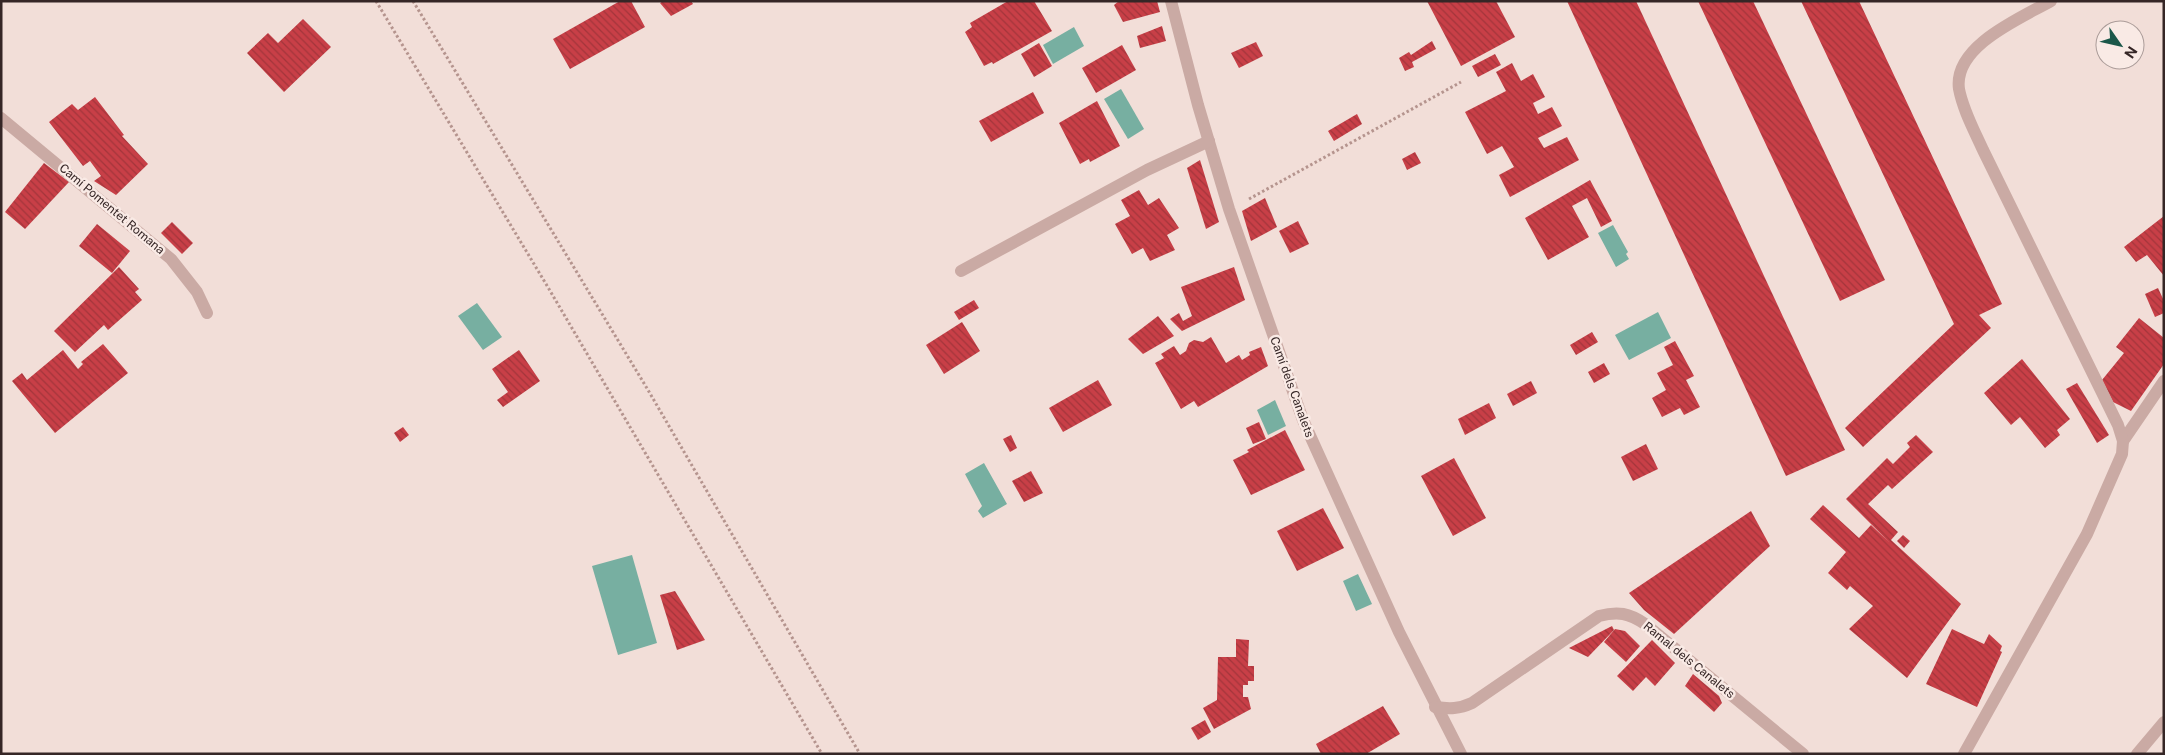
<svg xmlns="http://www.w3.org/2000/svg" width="2165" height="755" viewBox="0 0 2165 755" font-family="'Public Sans',sans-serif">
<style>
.water{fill:#77afa1}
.building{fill:url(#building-back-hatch)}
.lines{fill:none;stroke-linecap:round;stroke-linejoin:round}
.path{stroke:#b5948e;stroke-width:3;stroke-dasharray:2.5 2.5;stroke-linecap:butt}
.street{stroke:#caaaa4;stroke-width:12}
.labels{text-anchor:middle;stroke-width:5;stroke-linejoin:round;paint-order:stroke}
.street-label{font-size:12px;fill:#352626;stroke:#f9eae5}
</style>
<defs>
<pattern id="building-back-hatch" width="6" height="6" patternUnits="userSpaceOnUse" patternTransform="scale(1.25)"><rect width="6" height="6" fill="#c83f47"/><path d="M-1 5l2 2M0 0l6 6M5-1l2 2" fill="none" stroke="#a3353b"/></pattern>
</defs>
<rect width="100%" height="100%" fill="#f2ded8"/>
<g class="water">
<path d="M1074 27 1084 46 1053 64 1043 45Z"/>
<path d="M1121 89 1144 129 1128 139 1104 99Z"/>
<path d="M1613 225 1628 252 1626 254 1629 259 1616 267 1598 233Z"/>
<path d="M477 303 502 337 483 350 458 316Z"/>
<path d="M1658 312 1671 338 1629 360 1615 335Z"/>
<path d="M1275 400 1286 426 1268 435 1257 410Z"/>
<path d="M984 463 1007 504 983 518 978 511 982 506 965 474Z"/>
<path d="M632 555 657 643 618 655 592 566Z"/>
<path d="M1358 574 1372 604 1356 611 1343 581Z"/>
</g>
<g class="building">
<path d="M620 1H631L645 27 570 69 553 39Z"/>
<path d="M663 1H691L693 4 671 16 660 3Z"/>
<path d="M1008 1H1034L1052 31 993 64 992 62 984 66 965 32 972 27 970 23Z"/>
<path d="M1119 1H1157L1160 12 1123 22 1114 5Z"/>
<path d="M1427 1H1496L1515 37 1461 66Z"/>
<path d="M1567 1H1636L1845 450 1786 476Z"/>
<path d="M1698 1H1753L1885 280 1840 301Z"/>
<path d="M1801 1H1859L2002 304 1979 315 1991 328 1863 447 1845 428 1954 324Z"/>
<path d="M303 19 331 47 284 92 247 53 268 33 278 43Z"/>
<path d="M1162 26 1166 41 1140 48 1137 36Z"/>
<path d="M1432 41 1436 49 1412 62 1414 67 1405 71 1399 58 1409 52 1411 55Z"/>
<path d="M1256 42 1263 56 1239 68 1231 53Z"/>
<path d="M1039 43 1052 66 1034 77 1021 54Z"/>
<path d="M1122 45 1136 70 1096 93 1082 68Z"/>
<path d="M1495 54 1501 65 1478 77 1472 66Z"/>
<path d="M1512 63 1521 81 1533 74 1545 97 1533 103 1538 114 1552 107 1562 126 1538 138 1544 148 1567 137 1579 160 1510 197 1499 175 1514 167 1502 146 1487 154 1465 112 1506 91 1496 72Z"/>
<path d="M1033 92 1044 113 991 142 979 121Z"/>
<path d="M95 97 124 135 122 136 148 164 116 195 94 181 101 176 90 161 83 166 49 122 72 104 78 110Z"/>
<path d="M1097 101 1120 146 1090 162 1089 159 1080 164 1059 123Z"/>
<path d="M1357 114 1362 124 1334 141 1328 131Z"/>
<path d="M1415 152 1421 163 1407 170 1402 159Z"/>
<path d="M1200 160 1219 222 1206 229 1187 168Z"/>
<path d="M44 163 69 182 25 229 5 212Z"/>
<path d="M1590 180 1612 221 1601 227 1587 198 1572 206 1589 237 1548 260 1525 218Z"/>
<path d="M1139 190 1148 205 1159 198 1179 228 1167 235 1175 250 1150 261 1143 248 1132 254 1115 224 1130 216 1121 200Z"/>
<path d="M1265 198 1277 227 1251 241 1242 211Z"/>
<path d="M2164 216V276L2147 255 2136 262 2124 247Z"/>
<path d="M1298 221 1309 244 1290 253 1279 231Z"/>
<path d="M172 222 193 243 182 254 161 233Z"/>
<path d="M97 224 130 251 112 273 79 246Z"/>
<path d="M119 267 139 289 135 292 142 300 108 330 104 325 75 352 54 331Z"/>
<path d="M1234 267 1245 300 1182 331 1170 319 1179 313 1183 321 1192 316 1181 287Z"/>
<path d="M2158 288 2164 301V313L2155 317 2145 294Z"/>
<path d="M974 300 979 308 959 320 954 312Z"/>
<path d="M1158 316 1174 336 1143 354 1128 339Z"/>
<path d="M2139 318 2164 338V364L2131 411 2113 402 2102 380 2124 353 2116 347Z"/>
<path d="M962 322 980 351 944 374 926 345Z"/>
<path d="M1592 332 1598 342 1576 355 1570 345Z"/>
<path d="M1211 337 1226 363 1239 355 1242 360 1250 355 1249 352 1261 347 1268 366 1198 407 1194 401 1181 409 1155 363 1164 358 1161 354 1174 346 1180 355 1186 351 1189 343 1194 340 1203 342Z"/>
<path d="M1675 341 1694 376 1686 380 1700 407 1684 415 1680 408 1662 417 1652 398 1666 390 1657 373 1673 365 1664 347Z"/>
<path d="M103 344 128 373 55 433 12 381 22 373 27 380 63 350 78 369 83 364 81 362Z"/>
<path d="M519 350 540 381 503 407 497 400 508 392 492 369Z"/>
<path d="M2022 359 2070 419 2057 430 2060 435 2045 448 2020 417 2011 425 1984 393Z"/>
<path d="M1604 363 1610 374 1594 383 1588 372Z"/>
<path d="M1098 380 1112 405 1063 432 1049 408Z"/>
<path d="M1531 381 1537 393 1513 406 1507 394Z"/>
<path d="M2077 383 2109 435 2097 443 2066 389Z"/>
<path d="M1489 403 1496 418 1465 435 1458 419Z"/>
<path d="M1259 422 1266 439 1253 444 1246 428Z"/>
<path d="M403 427 409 435 400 442 394 433Z"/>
<path d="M1285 430 1305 470 1251 495 1233 460 1249 452 1247 450Z"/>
<path d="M1011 435 1017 448 1010 452 1003 439Z"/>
<path d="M1916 435 1933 452 1892 489 1888 485 1868 504 1898 532 1891 540 1961 604 1907 678 1849 629 1873 606 1850 586 1847 590 1828 573 1846 552 1810 519 1823 505 1859 538 1871 525 1889 542 1846 499 1887 458 1893 464 1910 447 1907 443Z"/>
<path d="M1646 444 1658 469 1633 481 1621 457Z"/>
<path d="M1454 458 1486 518 1453 536 1421 476Z"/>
<path d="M1031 471 1043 493 1024 502 1012 481Z"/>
<path d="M1323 508 1344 548 1297 571 1277 531Z"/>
<path d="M1751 511 1770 546 1674 634 1644 610 1629 593Z"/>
<path d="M1903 535 1910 541 1904 548 1897 541Z"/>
<path d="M675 591 705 640 677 650 660 595Z"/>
<path d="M1612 626 1614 630 1588 657 1569 648Z"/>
<path d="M1615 629 1625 631 1640 646 1626 662 1604 642Z"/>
<path d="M1952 629 1984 644 1989 634 2002 646 2000 651 2002 652 1977 707 1926 684Z"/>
<path d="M1236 639 1249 640 1248 666H1254V681H1248V685H1243V697H1248L1251 709 1214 729 1203 708 1217 700 1218 657H1236Z"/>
<path d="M1652 640 1675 663 1655 686 1646 677 1633 691 1617 676Z"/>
<path d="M1693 674 1719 696 1722 703 1714 712 1685 686Z"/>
<path d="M1383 706 1400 734 1366 754H1321L1316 744Z"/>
<path d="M1205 720 1211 732 1198 740 1191 728Z"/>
</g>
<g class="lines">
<g class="path">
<path d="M376 1 549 289 822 754"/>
<path d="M413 1 648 390 860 754"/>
<path d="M1249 199 1461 82"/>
</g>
<g class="street">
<path d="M1171 1 1198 105 1229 209 1303 420 1399 632 1461 754"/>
<path d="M1 118 171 259 197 292 207 313"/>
<path d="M961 271 1147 170 1209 141"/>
<path d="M2123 441 2164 381"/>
<path d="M1435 707C1450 709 1459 709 1472 703L1599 616C1618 611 1629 613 1645 624L1803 754"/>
<path d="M1964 754 2087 534 2122 454 2123 441 2118 425 1983 150C1974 130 1963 110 1959 89 1953 46 2021 18 2051 1"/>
<path d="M2137 754 2164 722"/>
</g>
</g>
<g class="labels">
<g class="street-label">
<text transform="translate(112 209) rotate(40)" y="4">Camí Pomentet Romana</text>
<text transform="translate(1292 387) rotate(70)" y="4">Camí dels Canalets</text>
<text transform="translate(1689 660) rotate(39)" y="4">Ramal dels Canalets</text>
</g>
</g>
<rect width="2165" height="755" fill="none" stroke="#352626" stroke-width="5"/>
<g transform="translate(2120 45) rotate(124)"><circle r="24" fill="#f9eae5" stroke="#ab9c99"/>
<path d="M0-4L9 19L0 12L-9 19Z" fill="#1b5749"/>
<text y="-8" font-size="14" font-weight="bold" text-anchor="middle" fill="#352626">N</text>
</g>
</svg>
